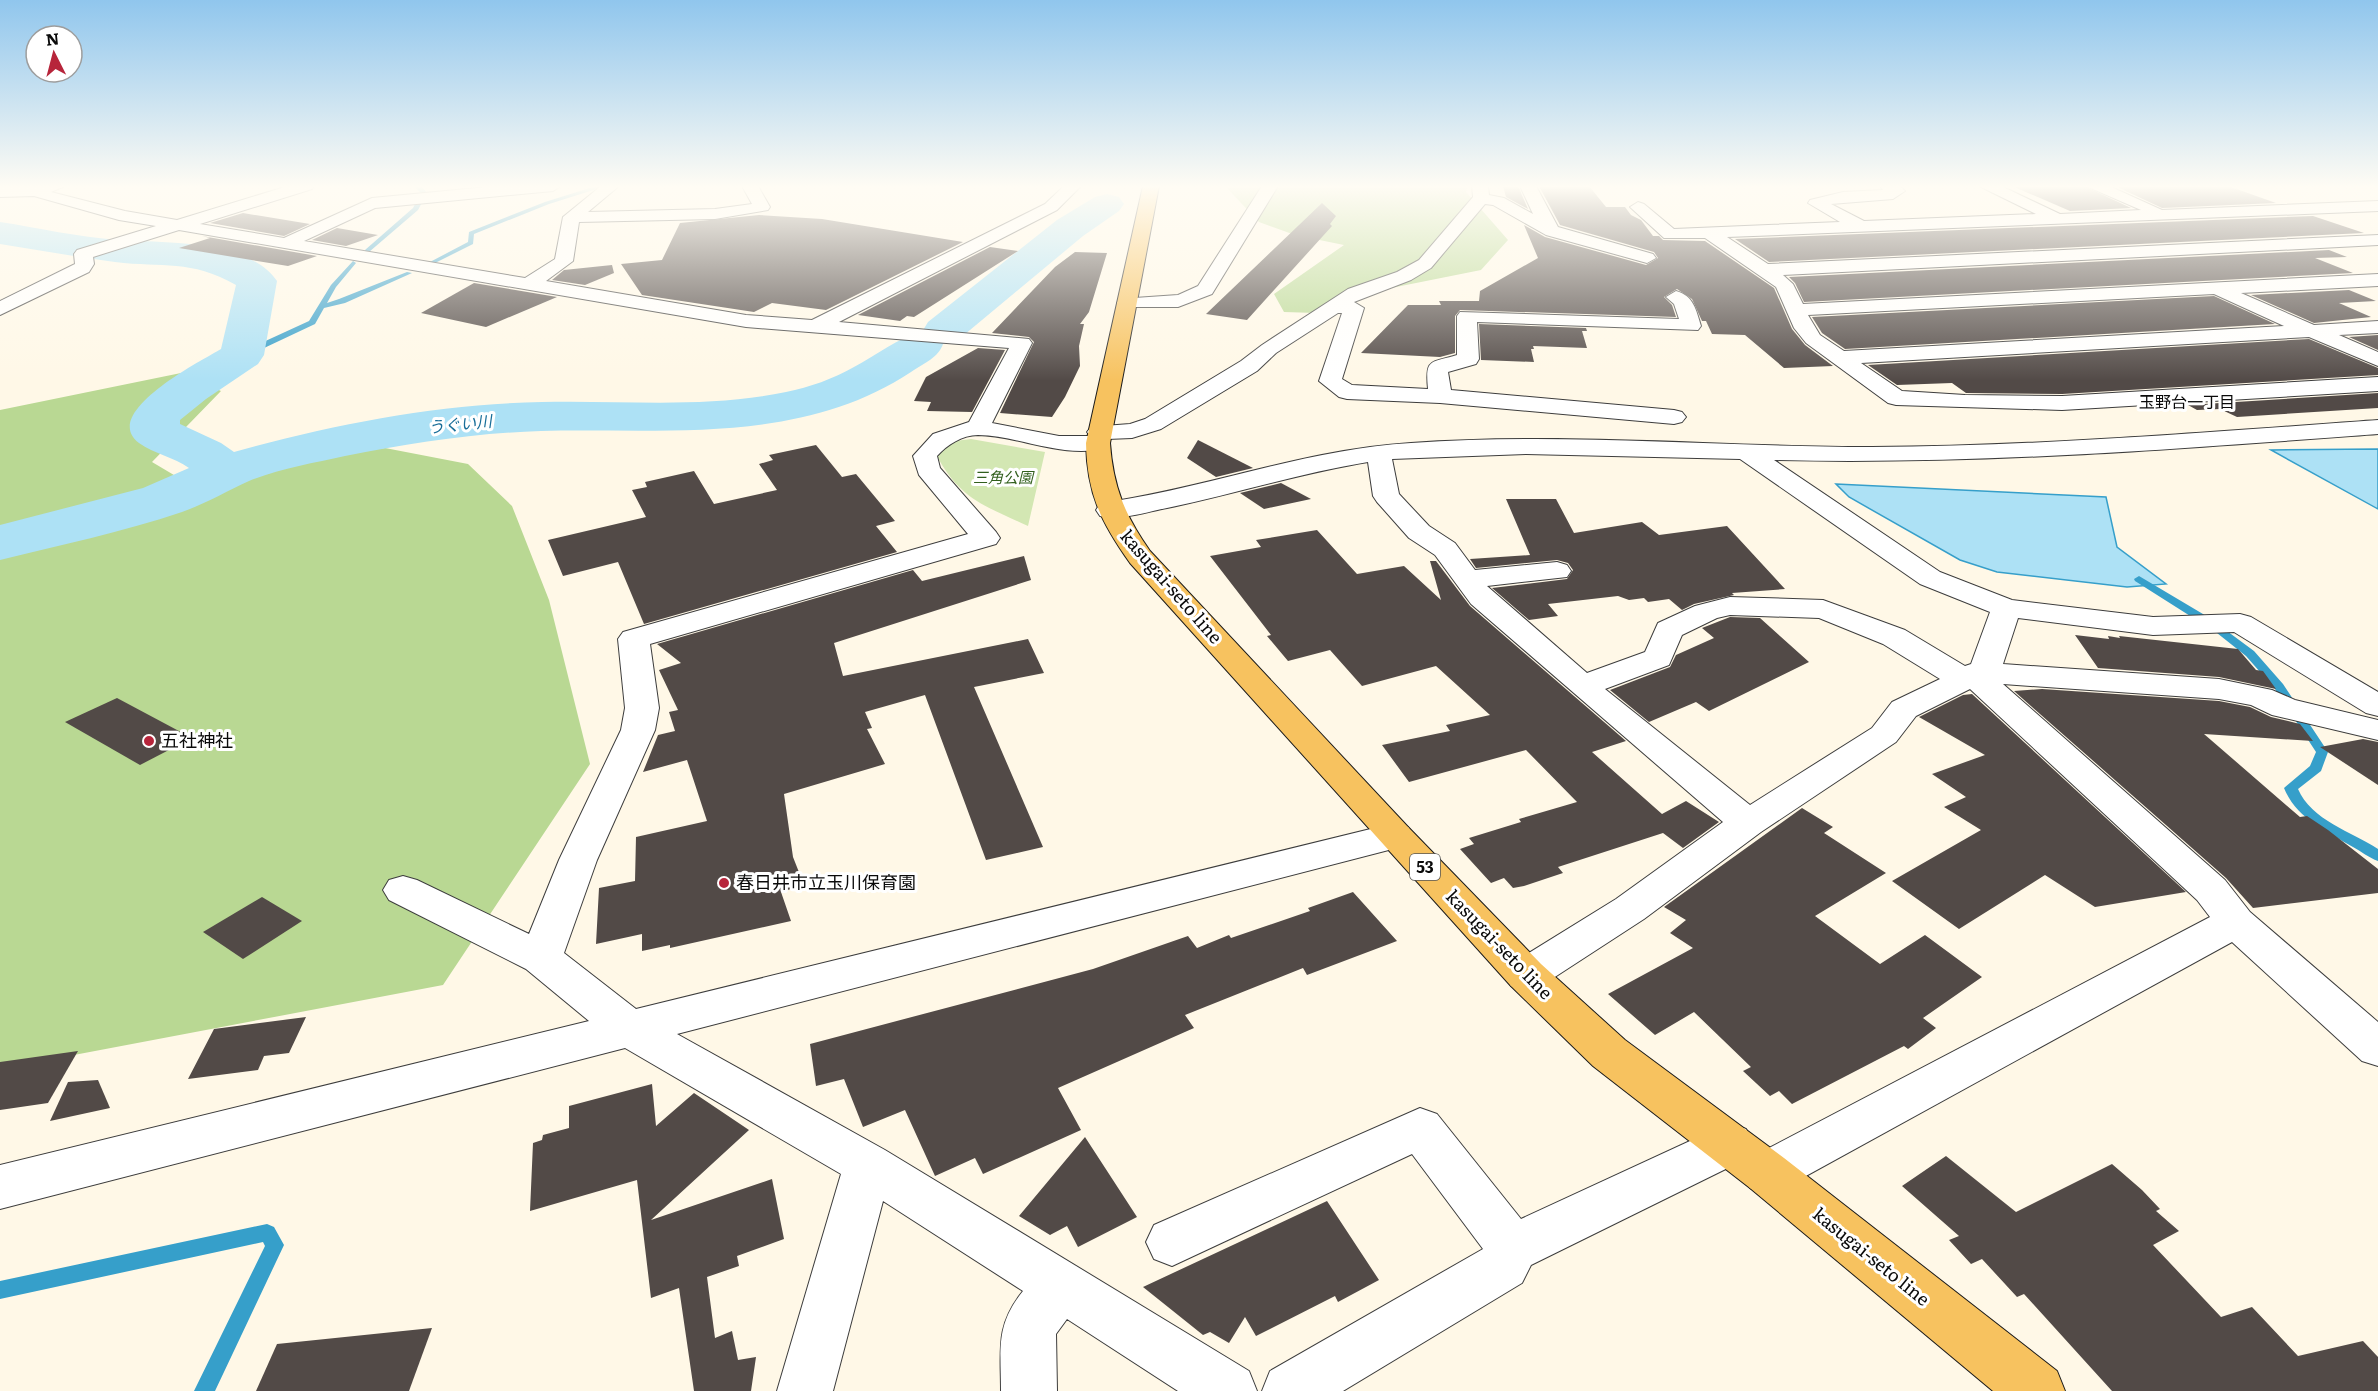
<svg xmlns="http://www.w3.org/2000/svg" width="2378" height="1391" viewBox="0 0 2378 1391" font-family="Literata,'Noto Sans JP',serif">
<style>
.green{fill:#d3e7b3}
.forest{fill:#b9d893}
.water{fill:#ade1f5;stroke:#369fca;stroke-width:1.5}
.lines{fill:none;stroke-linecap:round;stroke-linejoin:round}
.stream{fill:#369fca;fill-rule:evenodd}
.river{fill:#ade1f5;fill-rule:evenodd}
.building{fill:#524a47}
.minor-casing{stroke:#3d3d3d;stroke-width:2}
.major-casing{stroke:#1b1b1b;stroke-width:2}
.minor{fill:#fff;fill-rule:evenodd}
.major{fill:#f7c25f;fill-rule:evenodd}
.poi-dot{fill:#b7253b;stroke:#fff;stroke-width:2}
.labels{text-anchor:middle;stroke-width:6;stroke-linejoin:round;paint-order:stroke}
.far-park-label{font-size:15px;font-style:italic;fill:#315f1d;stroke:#fff}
.far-neighbourhood-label{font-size:16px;fill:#0a0a0a;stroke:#fff}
.far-water-label{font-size:16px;font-style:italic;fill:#176d98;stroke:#fff}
.shield{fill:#fff;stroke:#545454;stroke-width:1.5}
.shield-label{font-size:16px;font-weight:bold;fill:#0a0a0a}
.street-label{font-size:18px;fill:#0a0a0a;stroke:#fff}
.poi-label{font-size:18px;fill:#0a0a0a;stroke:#fff;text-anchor:start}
</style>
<rect width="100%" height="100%" fill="#fff8e7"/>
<path class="green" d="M971 439 1045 452 1028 526C985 506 959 499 936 454L947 442Z"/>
<g class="forest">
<path d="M1225 186H1467L1466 192 1508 240 1481 270 1371 292 1317 313 1284 312 1274 294 1344 245 1295 235 1259 222Z"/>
<path d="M181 373 221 391 152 462 179 478 220 477 281 462 385 448 468 464 512 506 549 600 590 764 443 985 0 1069V410Z"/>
</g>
<g class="water">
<path d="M2378 449V509L2271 450Z"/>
<path d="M1836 484 2106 497 2117 547 2166 584 2127 587 1997 572 1960 560 1849 497Z"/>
</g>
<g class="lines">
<g class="stream">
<path d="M414 186H421L427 193 418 210 369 252H365V250L413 208 421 193Z"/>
<path d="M596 186H606L549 204 474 234 473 244 435 263 430 262 468 242 469 232 545 202Z"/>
<path d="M353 261 356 263 336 287 327 303 339 299 407 272 412 273 345 303 324 308 315 324 245 357H239V353L309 321 331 285Z"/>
<path d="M2139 576 2208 617 2254 651 2283 684 2328 752 2321 771 2298 789C2311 820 2352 832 2378 849V861C2369 858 2361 851 2353 847 2326 831 2296 818 2284 788L2310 766 2316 752 2275 689 2246 656 2217 633 2135 581 2134 579Z"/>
<path d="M267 1224 274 1227 284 1245 215 1391H194L265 1246 263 1242 0 1299V1281Z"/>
</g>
<path class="river" d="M1107 194 1119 197 1124 204 1119 211 1083 236 958 340 943 344C939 357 923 364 911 372 801 445 666 428 541 431 475 433 410 443 345 456 313 463 279 469 249 481 227 491 205 504 182 512 123 532 60 545 0 560V525L143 488 189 468C174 457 154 454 139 443 99 413 201 361 221 349L236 285C190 259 164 268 115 262 77 257 38 250 0 244V222C39 228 78 237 118 240 163 243 248 239 277 281L264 355 258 364 206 399 180 420V424L221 443 234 452C334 424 439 404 542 402 623 400 706 409 786 392 810 387 833 379 854 367 877 355 897 338 922 332L928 322 1057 220 1095 197Z"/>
</g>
<g class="building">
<path d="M1503 186H1518L1528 209 1506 197Z"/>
<path d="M1539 186H1589L1606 207H1625L1631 215 1641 220 1653 236H1659L1663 240 1705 241 1774 288 1792 329 1805 345 1833 366 1784 368 1745 335 1712 334 1706 321H1702L1692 299 1677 289 1664 297 1672 305 1676 317 1460 310 1455 316V353L1440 357 1361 353 1408 305H1441L1439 301H1479L1480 291 1538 258 1524 225 1545 237 1646 265 1658 258 1654 252 1560 225Z"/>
<path d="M2012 186H2084L2131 208 2070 211Z"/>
<path d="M2115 186H2228L2276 203 2162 208Z"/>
<path d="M1322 203 1336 216 1330 224 1332 226 1247 320 1206 314Z"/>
<path d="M243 213 310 224 284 236 210 223Z"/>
<path d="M759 215 822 219 963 242 826 310 772 303 754 312 642 295 621 264 662 260 680 223Z"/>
<path d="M2313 216 2364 233 1769 262 1735 239Z"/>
<path d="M337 228 378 235 346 246 312 240Z"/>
<path d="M202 236 317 256 288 266 179 248 210 238Z"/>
<path d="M990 247 1018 251 914 317 907 316 900 321 858 315Z"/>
<path d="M2329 250 2347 257 2315 258 2353 273 1804 302 1795 283 1789 277Z"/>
<path d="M1075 252 1107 253 1089 312 1080 324H1084L1079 346 1080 366 1065 397 1052 417 1000 413 1034 342 1029 337 992 333 1055 267Z"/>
<path d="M612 265 614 273 585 285 552 280 564 270Z"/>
<path d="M474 283 557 297 486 327 421 313Z"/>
<path d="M2349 290 2376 301 2339 303 2371 317 2314 323 2251 295Z"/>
<path d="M2214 296 2275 324 1845 349 1822 333 1812 317Z"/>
<path d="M1479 324 1586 328 1587 331H1582L1587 348 1533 346 1534 349H1531L1534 362 1481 360Z"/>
<path d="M2378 335V350L2349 337Z"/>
<path d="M2309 339 2378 368V375L2062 394 1966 393 1952 383 1897 385 1868 365Z"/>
<path d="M978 348 1005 350 972 412 927 411 931 402 914 401 926 377Z"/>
<path d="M2378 393V408L2237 417 2220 409 2197 410 2188 405Z"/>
<path d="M1198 440 1253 468 1216 477 1187 458Z"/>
<path d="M816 445 842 477 856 474 895 521 876 526 897 552 644 624 618 562 563 576 548 540 646 517 632 490 647 487 645 482 694 471 714 504 777 490 759 464 773 460 769 455Z"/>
<path d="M1281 483 1311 499 1264 509 1240 493Z"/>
<path d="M1506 499H1556L1574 533 1642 522 1659 535 1727 526 1785 589 1732 593 1734 595 1694 604 1682 610 1669 599 1648 602 1644 598 1629 600 1618 596 1548 604 1558 616 1529 620 1492 588 1567 579 1573 570 1568 563 1557 560 1476 568 1470 559 1530 555Z"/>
<path d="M1317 530 1357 574 1404 566 1441 600 1430 561H1436L1470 606 1626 741 1592 752 1662 814 1686 801 1719 822 1683 848 1663 833 1558 867 1563 873 1524 886 1513 888 1504 878 1491 883 1460 849 1474 844 1469 838 1521 822 1519 819 1577 802 1526 750 1409 782 1382 745 1450 731 1446 725 1490 715 1436 666 1362 686 1330 650 1288 661 1267 636 1271 635 1210 556 1261 547 1256 540Z"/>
<path d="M1024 556 1031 580 834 643 843 676 1028 639 1044 673 974 687 1043 847 986 860 925 695 865 712 872 728 867 729 885 764 784 794 793 857 804 885 781 892 791 921 670 948V945L642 951V934L596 944 599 888 635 881 636 837 707 821 687 760 643 772 658 735 675 731 669 712 678 710 659 670 681 663 657 644 913 570 922 581Z"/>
<path d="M1730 617 1760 618 1809 662 1709 711 1696 702 1649 722 1610 690 1670 667 1676 655 1714 638 1702 628Z"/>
<path d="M2075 635 2109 639 2108 636 2120 638 2119 636 2238 649 2256 670 2263 671 2276 689 2219 677 2098 668Z"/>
<path d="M2042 689 2219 701 2250 707 2271 717 2300 724 2313 741 2204 734 2300 817 2307 816 2328 830 2378 869V893L2253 908 2226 878 2014 691Z"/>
<path d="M1972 694 2186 892 2095 907 2045 875 1959 929 1892 881 1981 830 1944 807 1966 797 1932 774 1985 755 1919 717 1963 695Z"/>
<path d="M117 698 192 738 140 765 65 722Z"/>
<path d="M2363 739 2378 742V785L2320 747Z"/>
<path d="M1802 808 1833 827 1824 833 1886 873 1815 916 1880 964 1925 935 1982 977 1923 1018 1936 1028 1908 1049 1904 1046 1792 1104 1779 1091 1770 1096 1743 1071 1751 1067 1694 1012 1655 1035 1608 994 1693 948 1670 933 1686 920 1664 907Z"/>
<path d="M1353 892 1397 941 1307 975 1303 968 1185 1015 1194 1028 1058 1088 1081 1130 983 1174 975 1158 935 1176 905 1110 863 1127 844 1079 816 1086 810 1044 1093 969 1188 936 1197 948 1229 935 1231 938 1310 911 1308 908Z"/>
<path d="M262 897 302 921 243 959 203 932Z"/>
<path d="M306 1017 289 1053 264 1056 258 1070 188 1079 214 1029Z"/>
<path d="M78 1051 48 1103 0 1110V1062Z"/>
<path d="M98 1080 110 1108 50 1121 68 1082Z"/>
<path d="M652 1084 656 1126 694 1093 749 1130 651 1220 772 1179 784 1239 737 1256 739 1266 707 1277 715 1338 732 1331 738 1360 756 1357 751 1391H694L679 1288 651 1298 637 1180 530 1211 533 1143 542 1140 543 1135 569 1128V1106Z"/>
<path d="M1085 1137 1137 1217 1078 1247 1067 1226 1050 1235 1019 1216Z"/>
<path d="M1946 1156 2016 1212 2112 1164 2142 1190 2160 1209 2156 1211 2179 1231 2153 1245 2221 1317 2252 1307 2298 1356 2363 1341 2378 1357V1391H2112L2024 1294 2017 1297 1982 1259 1971 1264 1949 1240 1959 1236 1902 1186Z"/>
<path d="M1327 1201 1379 1280 1338 1302 1335 1296 1256 1336 1245 1317 1229 1343 1210 1332 1203 1335 1143 1287Z"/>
<path d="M432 1328 409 1391H256L277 1344Z"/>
</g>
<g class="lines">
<g class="minor-casing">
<g id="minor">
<path d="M65 186 51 192 125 211 177 220 288 186H314L312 189 200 224 284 238 372 198 498 186H561L553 191 375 208 304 241 525 278 555 259 563 217 601 186H619L588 212 715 209 752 204 742 186H758L770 207 768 210 715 219 579 222 573 261 546 281 746 315 812 320 1045 204 1064 186H1081L1057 210 839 322 1029 339 1032 343 992 423 1059 436H1090L1087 432 1091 427 1130 424 1145 419 1241 361 1262 345 1348 289 1397 272 1419 260 1473 197 1472 186H1488L1489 195 1504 198 1533 214 1520 186H1536L1558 227 1653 254 1656 258 1647 263 1546 235 1493 205 1485 204 1431 268 1411 280 1354 302 1364 308 1342 379 1352 385 1428 389C1425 358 1430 363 1457 355V316L1460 312 1679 319 1674 304 1666 297 1676 291C1694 296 1696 310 1701 326L1698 330 1477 322 1479 359 1476 364 1448 372 1451 390 1674 410 1682 412 1686 417 1682 422 1674 424 1440 403 1347 399 1339 397 1319 381 1342 313H1338L1276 353 1257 371 1161 429 1132 438 1107 439 1110 443 1107 448C1062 459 1021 436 978 435 962 435 947 445 937 456L940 468 996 532 1000 538 996 544 650 644 659 708 655 730 597 860 564 953 636 1009 1395 823 1408 827 1414 836 1408 845 677 1034 885 1150 1249 1371 1257 1391H1178L1067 1319 1056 1334 1057 1391H1001C1001 1349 995 1326 1023 1291L883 1201 833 1391H777L841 1174 625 1048 0 1209V1165L589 1021 526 969 389 900 383 890 389 880 403 876 417 880 529 934 559 860 621 730 625 708 618 639 623 632 968 534 919 475 913 456 933 434 969 422 1009 348 746 327 179 230 93 257 94 264 89 272 0 315V301L75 264 74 254 77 250 156 226 119 220 34 196 0 197V187Z"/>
<path d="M1262 186H1278L1212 294 1178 307H1120L1117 303 1120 299 1178 295 1198 286Z"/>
<path d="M1880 186H1900L1905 191 1893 199 1831 204 1864 221 2036 214 1979 186H2001L2060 214 2141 210 2086 186H2109L2162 210 2378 201V211L1727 237 1768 264 2378 235V245L1783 275 1793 284 1803 304 2378 274V286L2241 293 2314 325 2378 321V333L2339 335 2378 352V366L2309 337 1861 363 1902 391 1965 395 2062 396 2378 377V391L2062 410 1896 405 1888 403 1806 343 1794 328 1776 287 1705 238H1664L1630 207 1638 202 1644 204 1674 229 1840 222 1808 203 1810 200 1843 192 1883 190ZM2214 294 2284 326 1844 351 1820 335 1808 315Z"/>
<path d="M2378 420V434C2177 449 1976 465 1774 460L1940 572 2012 600 2153 617 2240 614 2251 617 2378 692V716L2366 713 2234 632 2153 635 2018 618 2003 664 2219 679 2272 690 2295 700 2378 720V740L2272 715 2251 705 2219 699 2003 684 2225 880 2250 912 2378 1022V1066L2362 1061 2232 942 1784 1188 1767 1195 1750 1188 1742 1173 1750 1158 2210 917 2197 900 1970 689 1916 716 1896 742 1761 832 1644 919 1541 986 1526 991 1511 986 1505 975 1511 964 1616 899 1723 822 1471 604 1435 555 1409 538 1377 502 1373 496 1368 462C1300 473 1234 494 1167 508 1146 512 1120 521 1100 516L1096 510 1100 504 1109 502C1210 487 1308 449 1411 443 1564 432 1718 447 1872 447 2041 446 2210 432 2378 420ZM1526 454 1740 459 1920 584 1990 612 1971 664 1965 666 1905 630 1823 600 1730 597 1695 606 1658 623 1645 652 1587 673 1487 586 1567 577 1571 571 1567 565 1557 562 1475 570 1455 543 1429 526 1399 494 1392 459ZM1730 615 1819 618 1883 644 1940 679 1892 702 1872 728 1750 805 1605 689 1669 665 1682 635 1717 618Z"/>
<path d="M1420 1108 1437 1114 1521 1219 1729 1123 1746 1129 1753 1144 1746 1159 1531 1265 1522 1283 1343 1391H1262L1270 1371 1483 1249 1412 1154 1172 1266 1154 1259 1146 1242 1154 1225Z"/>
</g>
</g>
<g class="major-casing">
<path id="major" d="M1143 186H1159L1110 443C1113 486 1125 516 1150 551L1408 827 1541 964 1625 1040 1784 1158 2057 1371 2065 1391H1993L1750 1188 1593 1066 1511 986 1130 563C1101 522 1087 494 1086 443Z"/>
</g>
<use href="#minor" class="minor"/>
<use href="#major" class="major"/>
</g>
<linearGradient id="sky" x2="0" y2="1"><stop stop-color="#90c6ed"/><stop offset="0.49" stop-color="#fffcf4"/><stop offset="1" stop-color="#fffcf4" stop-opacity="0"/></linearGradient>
<rect width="2378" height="381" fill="url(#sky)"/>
<g class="poi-dot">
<circle cx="149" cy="741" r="6"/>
<circle cx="724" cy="883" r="6"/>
</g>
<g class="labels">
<g class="far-park-label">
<text x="1003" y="483">三角公園</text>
</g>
<g class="far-neighbourhood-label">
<text x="2187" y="408">玉野台一丁目</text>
</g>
<g class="far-water-label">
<text transform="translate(460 424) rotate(-6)" y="6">うぐい川</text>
</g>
<rect class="shield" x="1410" y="854" width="30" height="26" rx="4.5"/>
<g class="shield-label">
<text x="1425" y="873">53</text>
</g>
<g class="street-label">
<text transform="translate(1171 587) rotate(49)" y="6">kasugai-seto line</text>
<text transform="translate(1499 945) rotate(46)" y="6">kasugai-seto line</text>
<text transform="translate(1871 1257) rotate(39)" y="6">kasugai-seto line</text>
</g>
<g class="poi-label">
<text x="161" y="747">五社神社</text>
<text x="736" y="889">春日井市立玉川保育園</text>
</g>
</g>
<g transform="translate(54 54) rotate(354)"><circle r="28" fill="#ffffff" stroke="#9d9d9d" stroke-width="1.5"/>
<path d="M0-4.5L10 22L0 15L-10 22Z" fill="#b7253b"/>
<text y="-9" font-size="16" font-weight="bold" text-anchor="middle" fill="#0a0a0a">N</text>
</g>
</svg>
